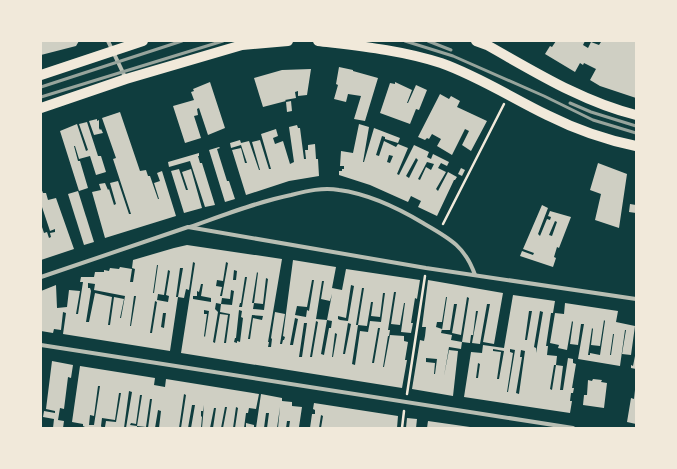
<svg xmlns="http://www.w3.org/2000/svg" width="677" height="469" viewBox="0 0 677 469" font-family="Helvetica,sans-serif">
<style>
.building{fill:#cfcfc3;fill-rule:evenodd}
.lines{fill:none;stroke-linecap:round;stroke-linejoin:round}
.path{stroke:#f1e9da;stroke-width:2.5}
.minor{stroke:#b8beb3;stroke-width:4}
.primary{stroke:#f1e9da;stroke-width:10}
.rail{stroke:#97a49c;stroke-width:3}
</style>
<rect width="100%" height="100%" fill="#0f3d3e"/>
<g class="building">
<path d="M41 41H79L76 46 41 55Z"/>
<path d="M556 41H585L583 45 588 48 591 42 599 45 601 42 599 41H636V98L600 86 590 80 596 69 584 63 583 65 580 63 575 72 545 54 550 46 552 47Z"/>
<path d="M339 67 353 70V71L378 78 365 121 354 119 361 96 348 94 346 102 334 99 338 85 336 84Z"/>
<path d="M311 69 307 95 298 96V91L295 92 296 98 285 100 286 101 263 107 254 78 282 70Z"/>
<path d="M210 82 225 128 208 135 199 108 197 109 198 115 194 116 201 138 185 143 173 106 194 100 191 92 194 91 193 89Z"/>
<path d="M395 82 412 90 407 103H408L416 85 427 90 419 110 416 109 410 124 380 113 390 83 395 84Z"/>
<path d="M440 94 449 99 451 96 460 101 457 107 487 121 471 151 462 145 469 131 465 129 452 155 437 146 441 139 432 134 429 139 427 138 425 140 418 137Z"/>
<path d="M291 101 292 111 287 112 286 102Z"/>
<path d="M120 112 140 171 146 170 148 176H150L158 199H159L154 183 160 181 157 173 162 171 176 216 105 238 92 192 101 190 99 184 105 183 108 190 109 189 114 205 116 204 110 183 118 181 129 214H131L113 159 116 158 102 118Z"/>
<path d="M97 119V121L99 120V128L100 130 101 129 103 133 94 135 89 121Z"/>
<path d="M87 122 98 156H101L106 172 96 175 90 156 79 159 75 146H74L78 161H80L88 188 79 191 60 131 77 124 86 151 88 150 79 124Z"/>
<path d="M359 124 369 127 363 162H364L374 128 400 138 398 143 385 139V137L382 136 376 155 379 156 384 141 396 147 398 144 408 148 397 174 399 175 414 145 429 152 427 157 431 159 433 154 449 162 447 166 441 163 438 168 446 172 436 189 438 191 448 172 457 177 455 180H454L437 216 418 207 421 201 411 196 408 202 370 185 339 175V171H342V169H344V166H340L341 151 353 153ZM389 155 393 156 390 163 387 162ZM416 158 418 160 409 178 406 176ZM427 162 434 164 431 170 426 167 420 180 418 179Z"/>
<path d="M297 125 298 128H300L304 159H306L305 150H308V145L315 144 316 159H318L319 176 289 181 246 195 232 150 241 148 245 163H247L241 145 231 148 230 143 240 140 241 143 249 141 259 170H260L252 142 260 140 269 169H271L261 134 276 129 278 136 273 138 275 144 283 141 290 164 294 162 289 127Z"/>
<path d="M219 147 220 148 217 149 227 181H229L235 199 225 202 209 150Z"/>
<path d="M199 153V156H198L200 163H202L215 205 205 207 190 161 169 167 168 162Z"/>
<path d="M598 163 627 174 619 228 595 220 601 194 590 190Z"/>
<path d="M461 168 465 170 462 176 458 174Z"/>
<path d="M179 169 186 190H188L182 172 191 169 202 208 184 213 171 171Z"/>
<path d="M41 188 43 193H46L48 200 56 198 74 249 41 260V224L44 233 47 232 49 238 51 237 50 233 55 232V229L50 231 41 204Z"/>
<path d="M78 191 94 242 84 245 68 194Z"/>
<path d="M630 204 636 205V213L629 212Z"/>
<path d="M542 205 548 208 538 234 540 236 547 219 550 220 551 217 548 216 550 211 571 217 559 248 557 247 554 257 556 258 553 267 520 256 522 251 533 255 534 253 523 249ZM555 221 557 222 552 236 549 235Z"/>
<path d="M187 245 282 259 268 342H269L268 347H271L272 339 271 338 275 312 285 314 280 344H282L283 340H284L285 337 283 336 293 260 336 267 332 288 342 290 346 269 420 280 417 299 415 298 411 323H413L411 333 401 332 405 303H404L400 325 391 324 396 292H394L388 330H390L389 336H388L383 367H384L390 335 404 336V341L408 342 405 360H407L402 388 181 353 195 263 193 262 189 290 186 289 184 298 178 297 183 268H180L176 297H178L170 351 63 334 66 313 63 312 61 330 54 329 53 333 41 331V291L56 285 57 308 67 307 69 290 80 291 76 314H78L83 282H80L81 277H94L95 272H104V270L109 271 110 268 119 269 120 267 132 269 130 282H133L135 269 132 268 133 260 174 248ZM226 262 228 263 222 296H220L222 287 216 286 217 280 223 281ZM157 265H158L154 293H153ZM168 270 170 271 166 295 169 296 168 302 157 300 158 294 164 295ZM234 270 237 271 236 280H233ZM257 272 258 273 254 303 263 304 266 278 268 279 264 310 253 309 254 303H252ZM245 277H247L242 307H239L240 303H241ZM312 280H314L309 311 307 310 306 317 295 315 297 306 307 307ZM322 281H324L321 299 330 301 332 294 327 320 316 319ZM88 283 95 284 94 290 125 296 121 318H120L124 299 114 297 110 325H108L112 297 95 293 89 322H86L91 291 90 288H88ZM201 284H203L201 296 211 298V302L193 299V296H197V291L199 292ZM351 285 354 286 348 321 340 320 338 319V316L346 318ZM362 288H364L358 325H356ZM231 290 234 291 232 305 221 304 220 312 230 314 226 343H224L228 315 220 314 215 343 213 342 218 312 215 309 216 303 221 304 222 298 230 299ZM383 293H385L381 322 370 321 368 332 360 331 355 365 352 364 358 325 367 326 371 302H373L371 316 380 317ZM134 296H136L131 326H130ZM155 301 157 302 152 333H150ZM204 310 209 311 205 337 204 336 207 314H204ZM239 310 242 311 241 317 243 318 240 342 237 341V343L234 342 235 338H236ZM163 313H166L164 328 161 327ZM252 315 263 316 262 320 253 318 250 339H248ZM295 318 298 319 293 345H290ZM327 320 332 321 331 328H329L324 355 321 354ZM316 321 318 322 312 357H310ZM304 323H307L302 357H299ZM348 323 351 324 345 354H343ZM378 328H380L374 363H372ZM335 333 337 334 333 357H332Z"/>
<path d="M428 280 503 293 494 344 483 342 490 304H487L480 344 472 343 478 311H476L473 335H471L470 343 462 342 469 298 467 297 461 335 452 333 457 304H454L450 330H442L447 297H446L442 322H437L436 327 442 329 441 333 452 335 451 340 462 342 461 349 449 347 444 376 449 350 458 351 453 396 412 389 420 340 424 341 425 336 426 327H422ZM426 358 437 359 435 374H434L435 363 426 362Z"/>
<path d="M513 295 555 301 553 313H551L546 346H548L547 355 557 356 556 365 563 366 560 390H563L568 358 573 359V363L576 364 572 388H574L573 393H571L570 401H572L570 413 464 397 471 352 482 353 483 345 504 348ZM529 311H532L527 340H525ZM540 311 543 312 536 353V348L534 347ZM493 349 504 351 499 379H497L501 352 493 351ZM510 349 515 350 508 392H507L513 353 510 352ZM521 350 525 351 519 394 516 393 522 357H520ZM478 363 480 364 478 378H476ZM554 365H556L552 390 550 389Z"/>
<path d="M565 303 618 311 616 322 635 326 631 355 622 354 626 330H625L620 366 578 359 584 324H581L578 345 570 344 573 322 572 321 567 350 558 348 559 345 550 343 555 313 564 314ZM604 320 605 321 600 355 590 353V355H588L592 328 593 329 591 345 600 346ZM613 334H614L611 355H610Z"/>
<path d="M635 356H636V369L631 368V365L633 366Z"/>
<path d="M52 361 73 365 71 378 68 377 64 409 60 408 58 420 64 421 63 428H53L54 419 43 417 44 411 55 413V411L46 409Z"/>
<path d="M80 366 155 378 154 385 165 387 166 379 259 394 256 409 249 408 248 413H246L244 428H235L238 408 236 407 233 428H223L227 407H225L221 428H213L216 408H214L210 428H202L204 405V411H201V416L202 417 201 428H191L195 405H192L188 428H181L186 395 184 394 179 428H159L161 411 158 410 155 428H148L152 399H150L146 427 137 426 142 395H140L136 424 131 423 130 425 137 426V428H126L132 392 129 391 124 428 105 427 106 421 116 422 121 393H119L115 420 102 418 101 426 102 428H85V427L83 426V424L72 422ZM98 386H100L94 425H89L90 415 94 416Z"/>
<path d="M593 379 602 380 601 382 607 383 604 408 583 405 584 395H587L588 380 592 381Z"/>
<path d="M635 390H636V424L627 422 631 398 634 399Z"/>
<path d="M261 394 282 398V401L292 402V406L302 407 299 427 289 428 290 421H287L286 428H278L280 407 277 428H267L269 413H266L264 428H256Z"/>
<path d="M314 403 398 416 397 428H332V427H330V428H321L323 416 321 415 319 428H310L312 414H315V410L313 409Z"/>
<path d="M407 418 417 419 416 428H406Z"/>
<path d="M428 421 470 427 474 428H427Z"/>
<path d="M246 423 254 425V428H246Z"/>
</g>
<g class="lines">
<g class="path">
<path d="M443 224 504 104"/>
<path d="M407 394 425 276"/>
<path d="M402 428 404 411"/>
</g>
<g class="minor">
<path d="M108 41 126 79"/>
<path d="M190 227C224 215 257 202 291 195 307 191 323 187 339 190 369 194 398 208 423 223 449 238 465 246 475 275"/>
<path d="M41 277 188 227 426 268 636 299"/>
<path d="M41 345 573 428"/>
</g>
<g class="primary">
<path d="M318 41C359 46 401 50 441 63 478 76 512 98 547 115 575 129 606 140 636 146"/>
<path d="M476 41 487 45C535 72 583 102 636 115"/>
<path d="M41 75 143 41"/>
<path d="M41 108 126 79 242 45 288 41"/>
</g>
<g class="rail">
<path d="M405 41 453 56 544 96 593 120 636 133"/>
<path d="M428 41 451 50"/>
<path d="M41 87 182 41"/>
<path d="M41 97 223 41"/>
<path d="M570 103 591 112 636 126"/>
</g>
</g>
<rect width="677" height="469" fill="none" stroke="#f1e9da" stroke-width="84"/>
</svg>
